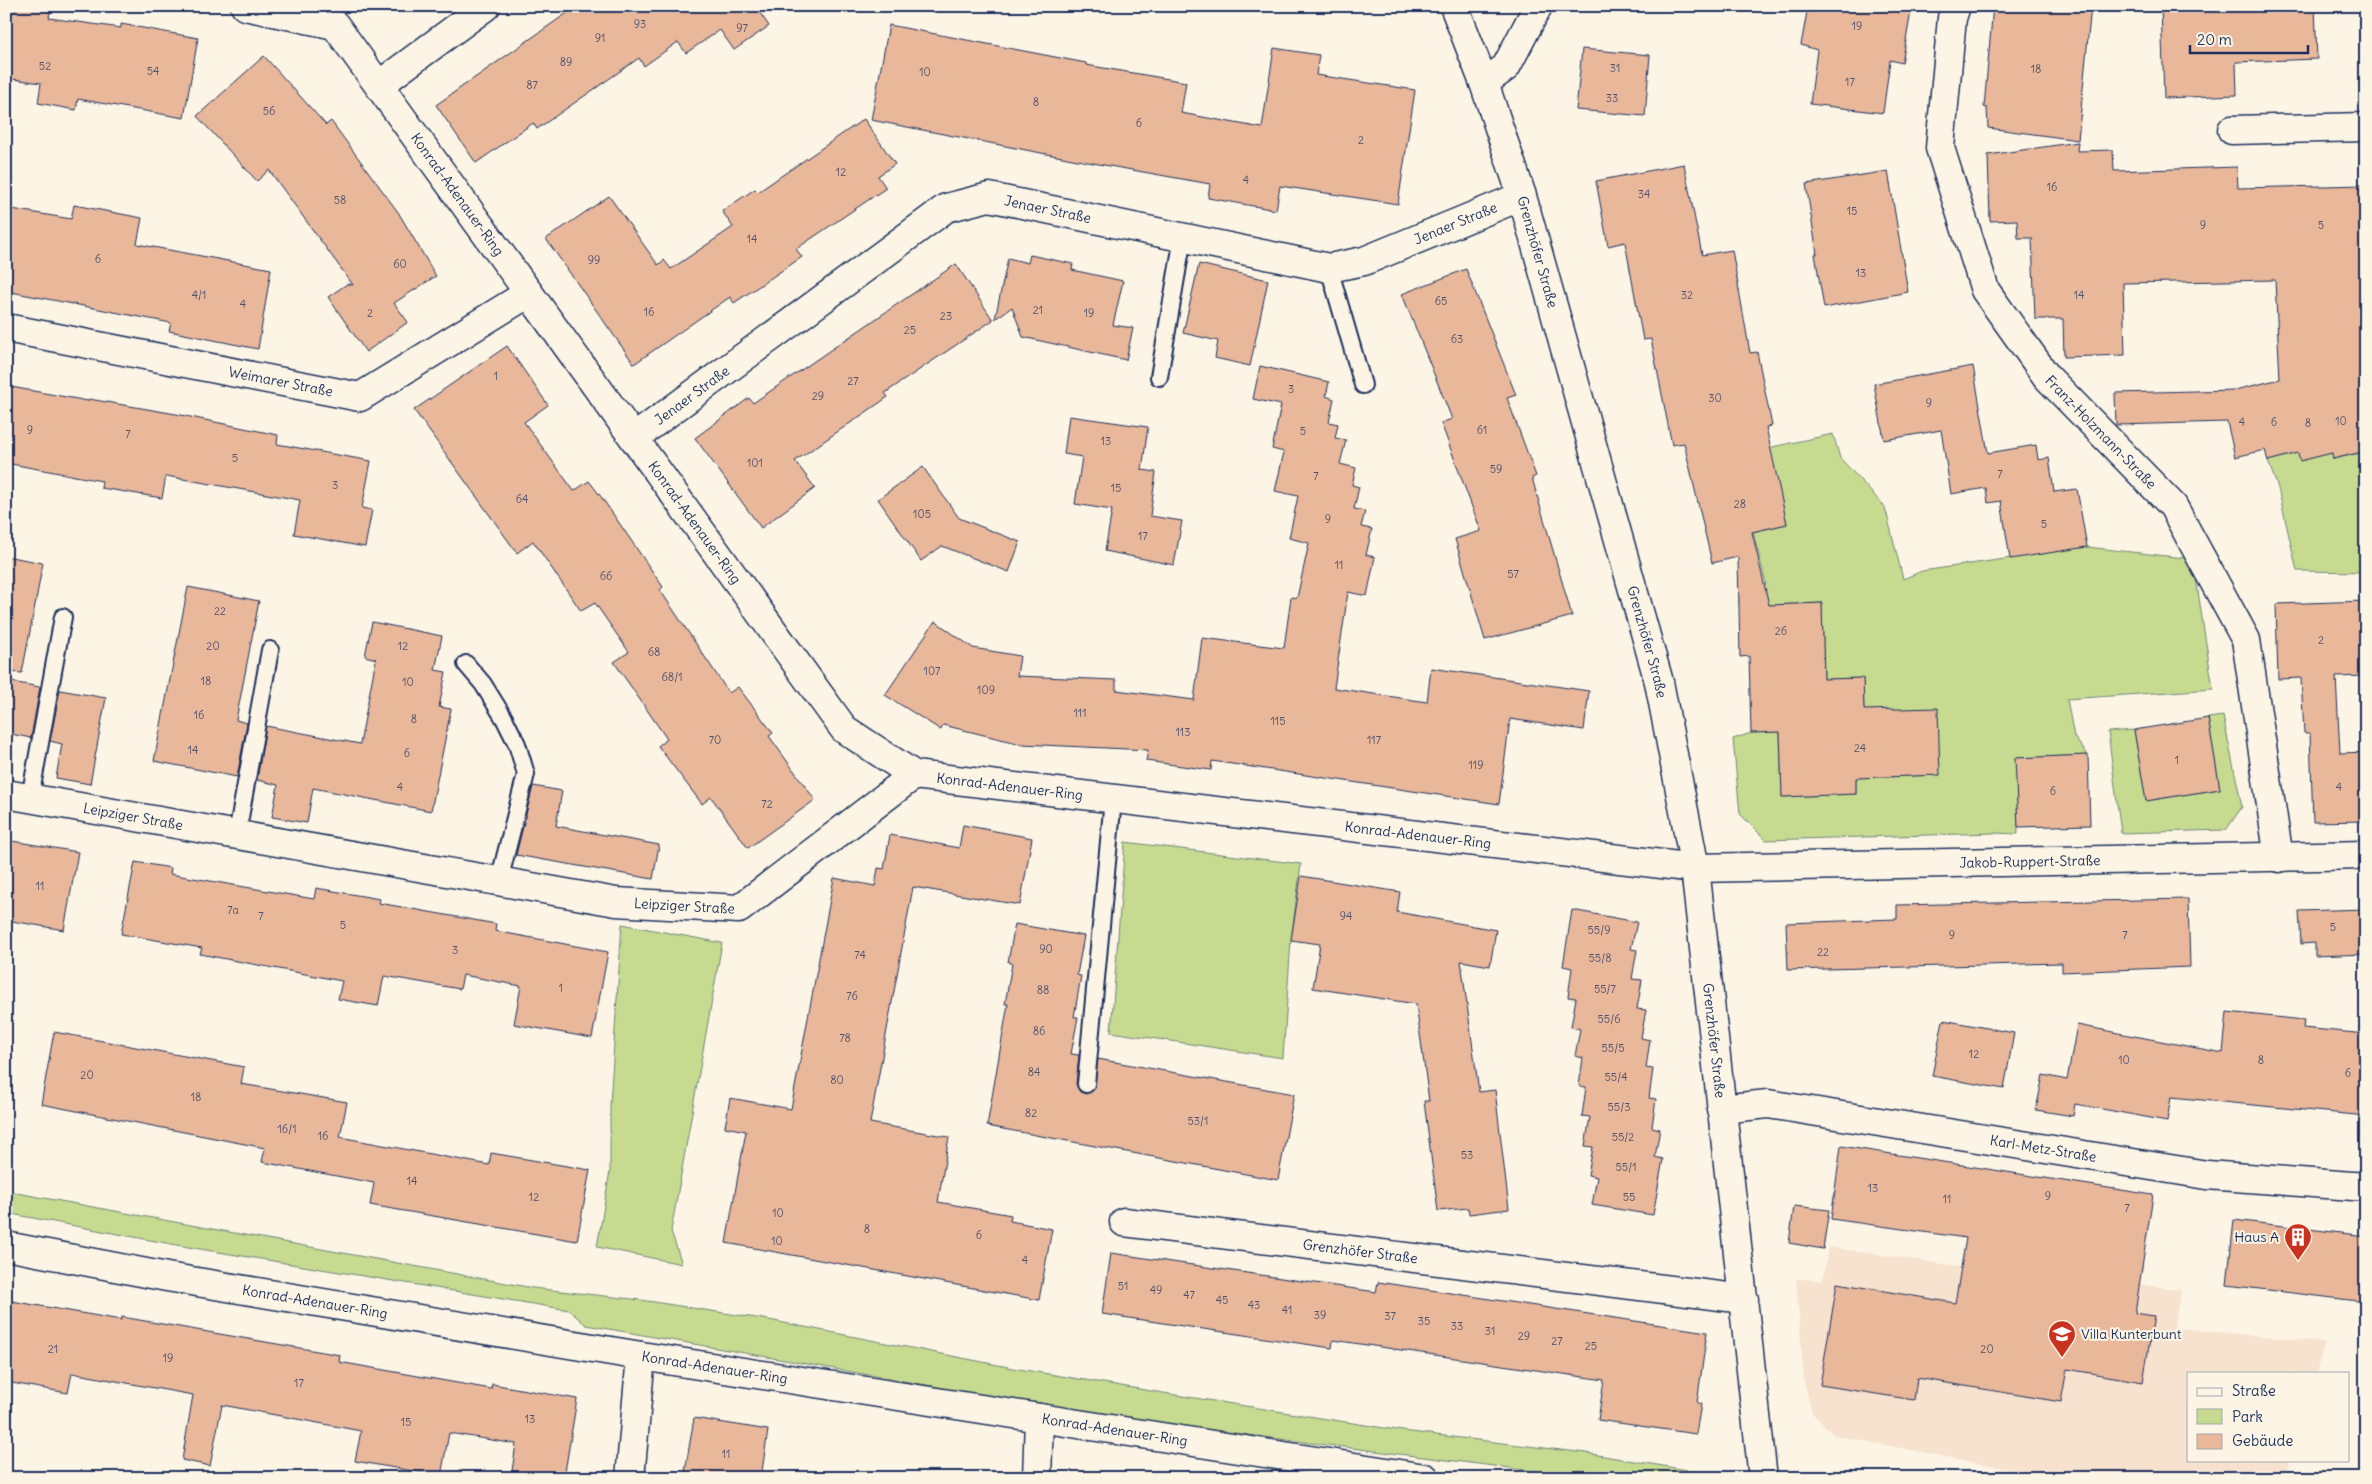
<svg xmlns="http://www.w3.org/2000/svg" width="2372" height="1484" viewBox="0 0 2372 1484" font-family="Delius,sans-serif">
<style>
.built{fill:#f6e2ce}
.green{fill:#c6db90;stroke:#708577}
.building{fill:#e9b79a;stroke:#1b2f5e}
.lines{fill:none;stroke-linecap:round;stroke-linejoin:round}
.service-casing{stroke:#1b2f5e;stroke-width:20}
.minor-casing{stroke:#1b2f5e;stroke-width:31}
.tertiary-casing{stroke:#1b2f5e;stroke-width:31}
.service{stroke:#fcf5e5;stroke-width:16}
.minor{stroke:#fcf5e5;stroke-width:28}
.tertiary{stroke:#fcf5e5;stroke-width:28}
.labels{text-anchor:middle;stroke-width:4;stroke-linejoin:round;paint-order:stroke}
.number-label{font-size:11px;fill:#4e516d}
.street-label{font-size:14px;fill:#1b2f5e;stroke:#fcf5e5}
.poi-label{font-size:14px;fill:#1b2f5e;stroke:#fcf5e5;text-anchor:end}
</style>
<rect width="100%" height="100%" fill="#fcf5e5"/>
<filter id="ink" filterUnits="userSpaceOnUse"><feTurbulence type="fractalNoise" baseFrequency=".02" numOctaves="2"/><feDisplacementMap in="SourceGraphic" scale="10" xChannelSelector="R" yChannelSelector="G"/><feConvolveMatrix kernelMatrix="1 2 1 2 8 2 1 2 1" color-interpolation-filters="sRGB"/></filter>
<g filter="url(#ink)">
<path class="built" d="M1828 1247 1997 1272 1998 1264 2181 1290 2174 1328 2325 1342 2316 1373H2188V1460H2290L2285 1478H2054L1834 1435 1812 1413 1804 1381 1796 1279 1823 1280Z"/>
<g class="green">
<path d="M1833 434 1840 458 1885 507 1903 579 1922 571 2087 547 2193 559 2213 689 2067 699 2074 737 2088 755 2016 758 2018 834 1993 833 1766 840 1740 814 1733 739 1751 733 1780 732 1782 797 1856 794V778L1940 775 1864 710 1863 678 1824 679 1822 603 1739 606V590L1766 584 1753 532 1787 524 1774 467 1763 449Z"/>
<path d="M2365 452 2366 572 2297 571 2278 488 2268 461 2298 453H2332L2334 459Z"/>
<path d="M2223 716 2242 807 2226 830 2121 833 2108 732 2134 730 2146 801 2220 789 2208 718Z"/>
<path d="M1125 842 1301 864 1291 940 1283 1058 1111 1032Z"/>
<path d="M622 924 722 943 671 1231 682 1264 597 1247 610 1171V1104Z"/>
<path d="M6 1191 533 1288 641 1300 769 1320 1013 1368 1157 1392 1403 1431 1586 1453 1687 1470 1684 1478H1589L1185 1427 1045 1406 586 1325 569 1310 182 1246 6 1213Z"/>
</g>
<g class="building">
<path d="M14 6H51L49 18 121 28V24L198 38 184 118 78 99 76 110 38 103 41 83 6 78V54Z"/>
<path d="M577 6H755L769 26 734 50 720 30 686 53 678 42 644 66 639 58 537 129 533 123 476 163 436 105Z"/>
<path d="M1808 6H1912L1902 63 1890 60 1883 113 1810 104 1817 50 1801 45Z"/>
<path d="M1993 6H2091L2078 140 1988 128 1987 108 1984 107Z"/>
<path d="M2161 6H2315L2317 59 2236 62 2237 95 2164 98Z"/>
<path d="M889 25 1086 63V65L1186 82 1181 113 1262 128 1274 48 1319 55 1316 75 1415 90 1398 204 1280 186 1276 210 1208 198 1210 184 1093 163 871 120Z"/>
<path d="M1582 49 1650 55 1645 116 1576 110Z"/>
<path d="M264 56 326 125 331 121 398 212 436 276 394 303 408 322 366 352 328 297 347 284 353 285 269 170 257 181 197 116Z"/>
<path d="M864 119 895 164 878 176 886 188 796 249 802 257 734 303 730 297 634 364 546 239 609 196 658 265 664 260 671 269 733 227 722 211 755 189 758 192Z"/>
<path d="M2078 142 2077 151 2113 150 2114 171 2237 167 2238 188 2366 185V451L2333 459 2332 453 2300 461 2298 453 2268 461 2265 450 2235 457 2227 422 2116 425 2115 393 2235 390 2280 379 2275 280 2123 283 2125 355 2064 357 2063 319H2035L2032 238H2018L2017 220 1990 221 1988 155Z"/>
<path d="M1684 164 1702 255 1732 250 1750 353 1757 352 1772 426 1766 427 1787 524 1752 532 1769 605 1822 603 1824 679 1863 678 1864 710 1938 708 1940 775 1856 778V794L1782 797 1780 732 1751 733 1749 656 1740 657 1738 557 1712 563 1684 443 1672 445 1651 339 1643 340 1625 242 1608 246 1596 181Z"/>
<path d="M1888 171 1908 292 1824 308 1815 254H1817L1806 184Z"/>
<path d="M74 205 142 218 137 244 271 269 258 349 169 331 171 323 6 291V208L71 219Z"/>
<path d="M1030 255 1073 264 1072 270 1123 281 1113 325 1133 328 1126 360 1023 337 1012 307 995 319 1008 258 1028 263Z"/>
<path d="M956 264 993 320 885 393 888 397 795 461 815 488 761 528 695 438 749 398 753 403Z"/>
<path d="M1199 264 1268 280 1250 366 1215 358 1218 341 1183 333Z"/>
<path d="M1466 269 1516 395 1507 398 1536 476 1532 478 1572 616 1485 640 1455 539 1481 531 1441 423 1452 419 1402 294Z"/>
<path d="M507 346 548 405 524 422 574 491 589 481 602 498 663 587 660 590 729 693 738 687 773 733 769 736 815 800 748 848 711 797 702 804 658 746 667 739 614 662 629 652 595 603 581 611 533 541 517 553 414 410Z"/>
<path d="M1260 366 1329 382 1326 396 1334 399 1329 422 1338 424 1335 438 1346 440 1340 464 1356 468 1352 485 1359 487 1354 509 1365 511 1361 527 1372 529 1366 555 1375 557 1367 596 1348 592 1334 688 1427 702 1431 668 1589 691 1584 730 1510 719 1499 804 1212 761 1211 770 1146 761 1148 750 1021 744 943 725 941 730 885 695 935 621 973 648 1020 656 1017 676 1116 680V690L1194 700 1202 638 1284 648 1291 597 1297 598 1309 543 1289 538 1298 496 1275 491 1284 452 1272 449 1281 405 1253 399Z"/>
<path d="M1973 366 1988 453 2036 445 2038 460 2049 458 2054 492 2077 489 2087 547 2010 559 2001 501 1988 503 1986 488 1951 494 1941 430 1884 440 1874 384Z"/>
<path d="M6 386 88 401 89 399 176 414 278 435 277 444 371 461 362 508 372 510 365 547 294 534 300 500 166 476 162 498 101 488 102 481 6 463Z"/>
<path d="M1069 416 1148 427 1142 470 1156 472 1150 516 1182 521 1174 565 1105 551 1112 510 1075 504 1082 457 1064 454Z"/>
<path d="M923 467 959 518 1020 542 1009 572 942 546 921 561 878 499Z"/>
<path d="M6 556 43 563 22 673 6 672Z"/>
<path d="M188 587 259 601 236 720 247 723 237 777 154 761Z"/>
<path d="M2366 601V676L2336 677 2340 753 2366 752V821L2313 822 2310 733H2304L2301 678 2278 679 2276 604Z"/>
<path d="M372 622 442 636 435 670 446 672 439 707 451 709 431 811 313 788 307 823 272 817 278 785 257 780 266 726 360 744 376 659 365 656Z"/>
<path d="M6 681 40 687 31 738 6 733Z"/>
<path d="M60 690 106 698 90 784 56 778 62 744 50 741Z"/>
<path d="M2208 718 2220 789 2146 801 2134 730Z"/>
<path d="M2088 755 2090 825 2018 827 2015 758Z"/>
<path d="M533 786 562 791 556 826 659 845 653 879 516 855Z"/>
<path d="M963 825 1032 838 1020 905 913 887 870 1123 949 1137 938 1202 1011 1215 1010 1221 1052 1229 1039 1300 726 1243 746 1131 725 1127 730 1098 791 1109 834 878 875 886 878 868 884 869 890 835 959 848Z"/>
<path d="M6 840 78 852 64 930 6 920Z"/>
<path d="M135 862 171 868 170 874 314 899 316 888 380 899 379 903 496 924 495 931 608 952 592 1038 514 1024 521 986 463 975 460 989 384 976 378 1006 338 999 342 981 200 954 202 948 121 934Z"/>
<path d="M1301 876 1400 892 1397 912 1496 930 1490 966 1461 961 1479 1092 1495 1090 1509 1209 1469 1214 1468 1208 1438 1211 1424 1101H1429L1416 1004 1313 988 1320 944 1291 940Z"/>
<path d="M2188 899 2190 967 2062 972V963L1788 970 1786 923 1897 919V905Z"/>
<path d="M2366 909V954L2315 956V943L2301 944 2299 911Z"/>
<path d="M1572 910 1637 922 1631 949 1637 950 1632 979 1642 980 1637 1009 1646 1010 1641 1038 1650 1040 1646 1068 1653 1069 1649 1098 1656 1099 1652 1127 1660 1129 1655 1157 1663 1159 1653 1215 1592 1205 1597 1177 1588 1175 1593 1147 1585 1146 1590 1117 1582 1116 1586 1087 1579 1086 1583 1058 1575 1056 1580 1029 1571 1027 1576 998 1568 997 1572 968 1563 966Z"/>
<path d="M1015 924 1084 936 1077 975 1081 976 1074 1017H1078L1071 1054 1079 1055 1076 1084 1080 1092 1086 1094 1094 1089 1098 1059 1294 1094 1278 1180 987 1126 1008 1004H1005L1012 964 1008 962Z"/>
<path d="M2227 1012 2304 1020 2303 1028 2366 1034V1116L2171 1097 2167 1121 2075 1104 2073 1116 2036 1110 2043 1075 2067 1080 2077 1025 2223 1053Z"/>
<path d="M1943 1020 2014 1033 2004 1089 1932 1076Z"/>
<path d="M54 1032 244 1067 241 1084 347 1102 340 1137 489 1165 491 1153 590 1170 577 1241 370 1205 374 1183 262 1162 265 1148 41 1104Z"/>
<path d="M1841 1146 2153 1195 2135 1313 2154 1316 2143 1382 2067 1369 2061 1402 1917 1378 1914 1400 1820 1385 1837 1283 1955 1303 1966 1238 1831 1219Z"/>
<path d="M1794 1206 1829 1210 1823 1249 1789 1243Z"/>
<path d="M2234 1220 2366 1236V1302L2227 1285Z"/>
<path d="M1111 1253 1376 1292 1378 1282 1707 1332 1697 1403 1701 1404 1696 1434 1598 1420 1604 1380 1333 1340 1332 1348 1102 1314Z"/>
<path d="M6 1300 121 1320 122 1317 340 1355 339 1362 491 1389 492 1384 577 1399 564 1478H511L516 1444 449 1433 441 1476 355 1461 361 1431 222 1405 210 1466 182 1460 193 1395 72 1373 68 1393 6 1382Z"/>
<path d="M694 1418 768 1430 761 1478H684Z"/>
</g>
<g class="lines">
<g class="service-casing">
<g id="service">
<path d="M1329 268 1363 385"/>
<path d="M1159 377 1183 237"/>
<path d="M466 664 483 684 504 718 517 744 526 774 499 881"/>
<path d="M30 798 63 617"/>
<path d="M237 834 270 650"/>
<path d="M1086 1084 1113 799"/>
</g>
</g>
<g class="minor-casing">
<g id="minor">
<path id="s1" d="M245 6 335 25 844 729 914 775 1695 868 2366 855"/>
<path id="s2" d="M1956 6 1952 18 1940 148 1985 290 2047 377 2173 506 2246 640 2279 858"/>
<path d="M1484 83 1506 67 1538 6"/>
<path d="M379 85 486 6"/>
<path d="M2232 130 2366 127"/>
<path id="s3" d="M6 328 360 397 529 293"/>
<path id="s4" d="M634 438 946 208 989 197 1329 268 1364 261 1522 196"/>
<path id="s5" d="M6 794 616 902 739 909 914 775"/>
<path id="s6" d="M1721 1109 1768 1104 2207 1175 2366 1187"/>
<path id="s7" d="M1124 1222 1744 1299"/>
<path id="s8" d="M6 1246 167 1277 641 1356 1425 1478"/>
<path d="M630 1478 641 1356"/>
<path d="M1037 1478 1039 1418"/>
</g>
</g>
<g class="tertiary-casing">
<g id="tertiary">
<path id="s9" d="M1454 6 1484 83 1522 196 1659 682 1695 868 1763 1478"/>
</g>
</g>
<use href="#service" class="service"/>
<use href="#minor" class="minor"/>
<use href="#tertiary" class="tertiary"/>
</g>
</g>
<defs>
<g id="building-pin" transform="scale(1.4375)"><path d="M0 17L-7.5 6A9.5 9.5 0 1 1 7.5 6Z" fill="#c8321e" stroke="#fcf5e5"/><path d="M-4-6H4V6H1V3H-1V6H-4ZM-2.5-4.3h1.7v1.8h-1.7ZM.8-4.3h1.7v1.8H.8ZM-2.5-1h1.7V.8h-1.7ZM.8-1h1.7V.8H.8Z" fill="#fff"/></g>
<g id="school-pin" transform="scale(1.4375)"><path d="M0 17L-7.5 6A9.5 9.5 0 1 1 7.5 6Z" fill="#c8321e" stroke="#fcf5e5"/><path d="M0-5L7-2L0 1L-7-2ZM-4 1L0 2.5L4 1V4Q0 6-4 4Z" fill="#fff"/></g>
</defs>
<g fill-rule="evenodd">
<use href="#building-pin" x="2298" y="1237"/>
<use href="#school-pin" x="2062" y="1334"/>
</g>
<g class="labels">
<g class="number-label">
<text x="640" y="28">93</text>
<text x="1857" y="30">19</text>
<text x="742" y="32">97</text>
<text x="600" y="42">91</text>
<text x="566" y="66">89</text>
<text x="45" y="70">52</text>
<text x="1615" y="72">31</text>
<text x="2036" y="73">18</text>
<text x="153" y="75">54</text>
<text x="925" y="76">10</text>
<text x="1850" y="86">17</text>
<text x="532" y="89">87</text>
<text x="1612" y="102">33</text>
<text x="1036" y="106">8</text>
<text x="269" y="115">56</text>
<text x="1139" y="127">6</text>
<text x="1361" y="144">2</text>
<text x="841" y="176">12</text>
<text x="1246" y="184">4</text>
<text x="2052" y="191">16</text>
<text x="1644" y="198">34</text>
<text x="340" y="204">58</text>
<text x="1852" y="215">15</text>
<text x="2203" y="229">9</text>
<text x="2321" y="229">5</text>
<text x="752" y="243">14</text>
<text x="98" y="263">6</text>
<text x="594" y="264">99</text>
<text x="400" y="268">60</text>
<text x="1861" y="277">13</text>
<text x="199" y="299">4/1</text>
<text x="1687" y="299">32</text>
<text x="2079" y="299">14</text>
<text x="1441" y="305">65</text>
<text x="243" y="308">4</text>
<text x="1038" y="314">21</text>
<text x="649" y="316">16</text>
<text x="370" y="317">2</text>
<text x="1089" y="317">19</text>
<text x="946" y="320">23</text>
<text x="910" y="334">25</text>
<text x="1457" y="343">63</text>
<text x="496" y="380">1</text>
<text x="853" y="385">27</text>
<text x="1291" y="393">3</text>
<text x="818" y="400">29</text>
<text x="1715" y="402">30</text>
<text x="1929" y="407">9</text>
<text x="2341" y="425">10</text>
<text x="2242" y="426">4</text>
<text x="2274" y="426">6</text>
<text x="2308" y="427">8</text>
<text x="30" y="434">9</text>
<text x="1482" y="434">61</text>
<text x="1303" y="435">5</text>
<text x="128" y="438">7</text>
<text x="1106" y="445">13</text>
<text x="235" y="462">5</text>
<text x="755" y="467">101</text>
<text x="1496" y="473">59</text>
<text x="2000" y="478">7</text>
<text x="1316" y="480">7</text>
<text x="335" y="489">3</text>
<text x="1116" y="492">15</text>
<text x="522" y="503">64</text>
<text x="1740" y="508">28</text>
<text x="922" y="518">105</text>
<text x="1328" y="523">9</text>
<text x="2044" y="528">5</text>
<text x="1143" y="540">17</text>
<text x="1339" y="569">11</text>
<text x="1513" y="578">57</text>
<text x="606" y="580">66</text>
<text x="220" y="615">22</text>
<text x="1781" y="635">26</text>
<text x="2321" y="644">2</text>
<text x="213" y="650">20</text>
<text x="403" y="650">12</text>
<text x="654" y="656">68</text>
<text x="932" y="675">107</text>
<text x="672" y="681">68/1</text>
<text x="206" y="685">18</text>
<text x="408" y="686">10</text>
<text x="986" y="694">109</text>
<text x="1080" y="717">111</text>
<text x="199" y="719">16</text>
<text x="414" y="723">8</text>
<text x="1278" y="725">115</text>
<text x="1183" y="736">113</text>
<text x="715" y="744">70</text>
<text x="1374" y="744">117</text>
<text x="1860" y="752">24</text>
<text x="193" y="754">14</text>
<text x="407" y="757">6</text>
<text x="2177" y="764">1</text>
<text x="1476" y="769">119</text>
<text x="400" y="791">4</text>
<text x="2339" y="791">4</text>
<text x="2053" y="795">6</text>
<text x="767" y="808">72</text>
<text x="40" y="890">11</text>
<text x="233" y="914">7a</text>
<text x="261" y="920">7</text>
<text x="1346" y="920">94</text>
<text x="343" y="929">5</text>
<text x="2333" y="931">5</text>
<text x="1599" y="934">55/9</text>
<text x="1952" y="939">9</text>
<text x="2125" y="939">7</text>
<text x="1046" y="953">90</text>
<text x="455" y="954">3</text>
<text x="1823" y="956">22</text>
<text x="860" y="959">74</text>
<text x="1600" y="962">55/8</text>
<text x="561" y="992">1</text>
<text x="1605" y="993">55/7</text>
<text x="1043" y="994">88</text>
<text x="852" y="1000">76</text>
<text x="1609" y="1023">55/6</text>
<text x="1039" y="1035">86</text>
<text x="845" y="1042">78</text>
<text x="1613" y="1052">55/5</text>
<text x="1974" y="1058">12</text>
<text x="2124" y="1064">10</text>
<text x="2261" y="1064">8</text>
<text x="1034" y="1076">84</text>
<text x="2348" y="1077">6</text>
<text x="87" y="1079">20</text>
<text x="1616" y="1081">55/4</text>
<text x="837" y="1084">80</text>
<text x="196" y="1101">18</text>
<text x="1619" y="1111">55/3</text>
<text x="1031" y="1117">82</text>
<text x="1198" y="1125">53/1</text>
<text x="287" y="1133">16/1</text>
<text x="323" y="1140">16</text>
<text x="1623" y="1141">55/2</text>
<text x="1467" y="1159">53</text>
<text x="1626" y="1171">55/1</text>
<text x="412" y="1185">14</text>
<text x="1873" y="1192">13</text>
<text x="2048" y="1200">9</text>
<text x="534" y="1201">12</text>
<text x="1629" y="1201">55</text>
<text x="1947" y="1203">11</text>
<text x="2127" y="1212">7</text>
<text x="778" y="1217">10</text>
<text x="867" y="1233">8</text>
<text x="979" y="1239">6</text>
<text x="777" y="1245">10</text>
<text x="1025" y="1264">4</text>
<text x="1123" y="1290">51</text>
<text x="1156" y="1294">49</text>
<text x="1189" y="1299">47</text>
<text x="1222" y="1304">45</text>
<text x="1254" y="1309">43</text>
<text x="1287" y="1314">41</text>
<text x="1320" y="1319">39</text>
<text x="1390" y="1320">37</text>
<text x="1424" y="1325">35</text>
<text x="1457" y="1330">33</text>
<text x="1490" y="1335">31</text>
<text x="1524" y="1340">29</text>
<text x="1557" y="1345">27</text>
<text x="1591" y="1350">25</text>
<text x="53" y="1353">21</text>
<text x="1987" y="1353">20</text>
<text x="168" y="1362">19</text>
<text x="299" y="1387">17</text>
<text x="530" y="1423">13</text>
<text x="406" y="1426">15</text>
<text x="726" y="1458">11</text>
</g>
<g class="street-label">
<text dy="5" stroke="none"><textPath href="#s1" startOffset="301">Konrad-Adenauer-Ring</textPath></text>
<text dy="5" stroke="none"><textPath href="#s4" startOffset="492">Jenaer Straße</textPath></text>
<text dy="5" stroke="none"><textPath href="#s4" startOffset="914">Jenaer Straße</textPath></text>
<text dy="5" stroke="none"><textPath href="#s9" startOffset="260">Grenzhöfer Straße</textPath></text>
<text dy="5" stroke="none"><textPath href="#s3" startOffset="280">Weimarer Straße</textPath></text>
<text dy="5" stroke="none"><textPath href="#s4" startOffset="72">Jenaer Straße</textPath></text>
<text dy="5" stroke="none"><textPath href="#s2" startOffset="476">Franz-Holzmann-Straße</textPath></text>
<text dy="5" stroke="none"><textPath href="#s1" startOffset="706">Konrad-Adenauer-Ring</textPath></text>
<text dy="5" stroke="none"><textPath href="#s9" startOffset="665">Grenzhöfer Straße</textPath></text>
<text dy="5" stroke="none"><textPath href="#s1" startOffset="1141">Konrad-Adenauer-Ring</textPath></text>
<text dy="5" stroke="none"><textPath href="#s5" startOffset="129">Leipziger Straße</textPath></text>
<text dy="5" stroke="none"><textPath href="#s1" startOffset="1552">Konrad-Adenauer-Ring</textPath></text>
<text dy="5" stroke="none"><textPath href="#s1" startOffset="2166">Jakob-Ruppert-Straße</textPath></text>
<text dy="5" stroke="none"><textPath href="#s5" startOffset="688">Leipziger Straße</textPath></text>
<text dy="5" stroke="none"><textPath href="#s9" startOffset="1070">Grenzhöfer Straße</textPath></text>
<text dy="5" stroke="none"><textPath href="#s6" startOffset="326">Karl-Metz-Straße</textPath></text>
<text dy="5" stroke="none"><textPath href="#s7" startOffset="238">Grenzhöfer Straße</textPath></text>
<text dy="5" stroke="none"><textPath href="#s8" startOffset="314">Konrad-Adenauer-Ring</textPath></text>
<text dy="5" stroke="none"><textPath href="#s8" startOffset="719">Konrad-Adenauer-Ring</textPath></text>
<text dy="5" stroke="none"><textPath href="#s8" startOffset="1124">Konrad-Adenauer-Ring</textPath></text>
</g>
<g class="poi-label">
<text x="2279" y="1242">Haus A</text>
<text x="2081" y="1339" text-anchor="start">Villa Kunterbunt</text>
</g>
</g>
<rect width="2372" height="1484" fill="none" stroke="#fcf5e5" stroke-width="25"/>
<rect x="12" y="12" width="2347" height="1459" fill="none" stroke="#1b2f5e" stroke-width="2" filter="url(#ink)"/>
<rect x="2187" y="1372" width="162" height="90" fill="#fcf5e5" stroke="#a2a6af"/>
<rect x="2197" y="1388" width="25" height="8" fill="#fcf5e5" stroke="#a2a6af"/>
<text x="2232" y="1396" font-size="15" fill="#1b2f5e">Straße</text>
<rect x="2197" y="1409" width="25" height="15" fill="#c6db90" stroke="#a2a6af"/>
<text x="2232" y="1422" font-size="15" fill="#1b2f5e">Park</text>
<rect x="2197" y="1434" width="25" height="15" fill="#e9b79a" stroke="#a2a6af"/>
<text x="2232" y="1446" font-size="15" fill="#1b2f5e">Gebäude</text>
<path d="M2190 45v8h118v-8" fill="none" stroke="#1b2f5e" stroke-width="2.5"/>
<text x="2197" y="45" font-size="15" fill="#1b2f5e" stroke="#fcf5e5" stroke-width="4" paint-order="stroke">20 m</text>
</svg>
